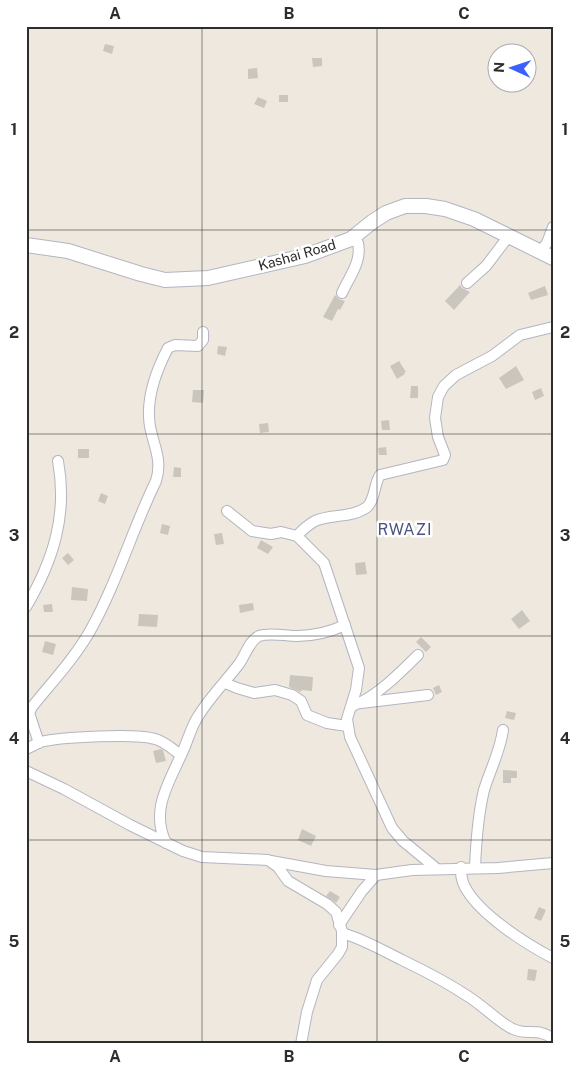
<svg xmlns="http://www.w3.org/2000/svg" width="579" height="1070" viewBox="0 0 579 1070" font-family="'Public Sans',sans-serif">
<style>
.building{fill:#cbc6bd}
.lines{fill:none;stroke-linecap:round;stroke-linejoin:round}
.minor-casing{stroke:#b3b5c1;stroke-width:12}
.tertiary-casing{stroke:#b3b5c1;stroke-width:16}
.minor{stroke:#fff;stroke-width:10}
.tertiary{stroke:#fff;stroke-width:14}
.grid{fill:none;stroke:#2d2d2d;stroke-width:1;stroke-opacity:0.55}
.labels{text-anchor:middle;stroke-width:5;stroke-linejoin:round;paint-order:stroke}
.street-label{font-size:14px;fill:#2d2d2d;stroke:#fff}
.quarter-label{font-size:16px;letter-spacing:1px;fill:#4a5481;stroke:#fff}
.neatline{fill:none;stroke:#2d2d2d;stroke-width:2}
.grid-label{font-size:16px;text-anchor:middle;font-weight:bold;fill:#2d2d2d}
</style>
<rect width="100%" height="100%" fill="#efe8df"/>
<g class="building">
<path d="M105 44 114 46 112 54 103 51Z"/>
<path d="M312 58H322V66L313 67Z"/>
<path d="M257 68 258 78 248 79V69Z"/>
<rect x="279" y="95" width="9" height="7"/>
<path d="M258 97 267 101 264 108 254 104Z"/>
<path d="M460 285 462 288 470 292 454 310 445 301Z"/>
<path d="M545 286 548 295 531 300 528 293Z"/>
<path d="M335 295 339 299 345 301 340 310 338 309 332 321 323 317Z"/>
<path d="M218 346 227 347 225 356 217 354Z"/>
<path d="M399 361 406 372 404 373 405 374 397 379 390 366Z"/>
<path d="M516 366 524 380 506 389 499 378Z"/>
<path d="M411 386H418V398H410Z"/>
<path d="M541 388 544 396 535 400 532 392Z"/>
<path d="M193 390H204L203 403 192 402Z"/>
<path d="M389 420 390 430H382L381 421Z"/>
<path d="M268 423 269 432 260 433 259 424Z"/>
<path d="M386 447 387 455H379L378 448Z"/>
<rect x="78" y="449" width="11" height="9"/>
<path d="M174 467 181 468V477H173Z"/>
<path d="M101 493 108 496 105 504 98 501Z"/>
<path d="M162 524 170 526 168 535 160 533Z"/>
<path d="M222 533 224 544 216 545 214 534Z"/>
<path d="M261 540 273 547 268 554 257 548Z"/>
<path d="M68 553 74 560 68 565 62 558Z"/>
<path d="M365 562 367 574 356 575 355 563Z"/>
<path d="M72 587 88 589 87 601 71 600Z"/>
<path d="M253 603 254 610 240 613 239 605Z"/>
<path d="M52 604 53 612H44L43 605Z"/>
<path d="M522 610 530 621 519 629 511 619Z"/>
<path d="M139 614 158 615 157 627 138 626Z"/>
<path d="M421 637 431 647 426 652 416 642Z"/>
<path d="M45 641 56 644 53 655 42 652Z"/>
<path d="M290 675 313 677 312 691 302 690 300 692 289 687Z"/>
<path d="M439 685 442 692 436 695 433 688Z"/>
<path d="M507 711 516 713 514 720 505 718Z"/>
<path d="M161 749 163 750 166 761 156 763 153 751Z"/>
<path d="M503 770 517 771V778H511V783H503Z"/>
<path d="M302 829 316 836 311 846 298 840Z"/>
<path d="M330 891 340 897 336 903 326 896Z"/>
<path d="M539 907 546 910 541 921 534 918Z"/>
<path d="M528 969 537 970 535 981 527 980Z"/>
</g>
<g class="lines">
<g class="minor-casing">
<g id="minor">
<path d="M540 252 547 243 553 227"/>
<path d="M467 283 486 266 508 237"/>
<path d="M342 293C349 277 362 262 358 243L351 239"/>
<path d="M227 511 252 531 271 534 281 532 297 536 324 563 359 668 356 690 347 719 350 737 392 828 403 841 437 869"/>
<path d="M297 536C302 530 308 525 315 521 331 514 353 518 367 507 375 500 374 484 380 475L443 460 445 455 438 437 435 418 438 397 444 386 456 375 492 356 520 335 553 327"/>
<path d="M26 607C53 561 68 515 58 461"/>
<path d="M225 683 237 688 254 693 275 690 292 695 301 701 307 715 327 723 347 726"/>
<path d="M361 703 428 695"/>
<path d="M352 706C375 698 400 673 418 655"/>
<path d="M39 743 29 713 32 707C52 682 74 659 90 631 117 583 132 530 156 481 164 455 149 440 149 416 148 392 157 369 168 348L175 345 198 346 203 340V332"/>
<path d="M26 749C31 747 36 744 40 742 61 737 136 733 155 739 166 742 173 750 181 755"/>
<path d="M26 771 64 789 130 825 183 851 202 857 268 860 278 867 288 881 327 904 336 912 342 931V947L338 954 317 980 307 1012 301 1044"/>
<path d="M166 843C150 810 169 783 182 753 188 741 191 726 199 715 210 697 226 681 239 664 245 656 249 641 259 636 270 632 285 636 297 636 313 636 330 632 345 625"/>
<path d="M271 861 326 871 376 875 412 870 498 868 553 863"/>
<path d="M461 867C461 874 461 880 465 887 479 914 526 944 553 958"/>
<path d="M475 868C476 843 478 815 484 790 490 770 500 752 503 730"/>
<path d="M339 925 362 891 376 875"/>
<path d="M342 933C363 939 382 950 402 960 425 971 448 983 469 997 482 1005 501 1024 513 1029 527 1036 539 1027 553 1039"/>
</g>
</g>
<g class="tertiary-casing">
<path id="tertiary" d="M26 245 68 251 141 274 165 280 208 278 305 256 351 239 372 222 386 213 405 206H426L445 209 474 219 553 258"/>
</g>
<use href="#minor" class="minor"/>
<use href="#tertiary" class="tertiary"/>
</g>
<path class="grid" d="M202 26V1044M377 26V1044M26 230H553M26 434H553M26 636H553M26 840H553"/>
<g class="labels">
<g class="street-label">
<text transform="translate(297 255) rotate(-16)" y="5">Kashai Road</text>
</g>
<g class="quarter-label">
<text x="405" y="535">RWAZI</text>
</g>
</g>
<rect width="579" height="1070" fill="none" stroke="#ffffff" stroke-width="55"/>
<g transform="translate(512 68) rotate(273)"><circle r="24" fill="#ffffff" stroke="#ababab"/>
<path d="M0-4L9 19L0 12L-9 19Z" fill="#3b60ff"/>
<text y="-8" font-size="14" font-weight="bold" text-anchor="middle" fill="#2d2d2d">N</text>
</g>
<rect x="28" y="28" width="524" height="1014" class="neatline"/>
<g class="grid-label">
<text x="115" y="19">A</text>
<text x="289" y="19">B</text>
<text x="464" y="19">C</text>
<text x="14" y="135">1</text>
<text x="565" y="135">1</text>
<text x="14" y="338">2</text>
<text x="565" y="338">2</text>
<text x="14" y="541">3</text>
<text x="565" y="541">3</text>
<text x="14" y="744">4</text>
<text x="565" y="744">4</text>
<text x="14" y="947">5</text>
<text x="565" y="947">5</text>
<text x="115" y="1062">A</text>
<text x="289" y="1062">B</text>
<text x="464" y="1062">C</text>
</g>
</svg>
